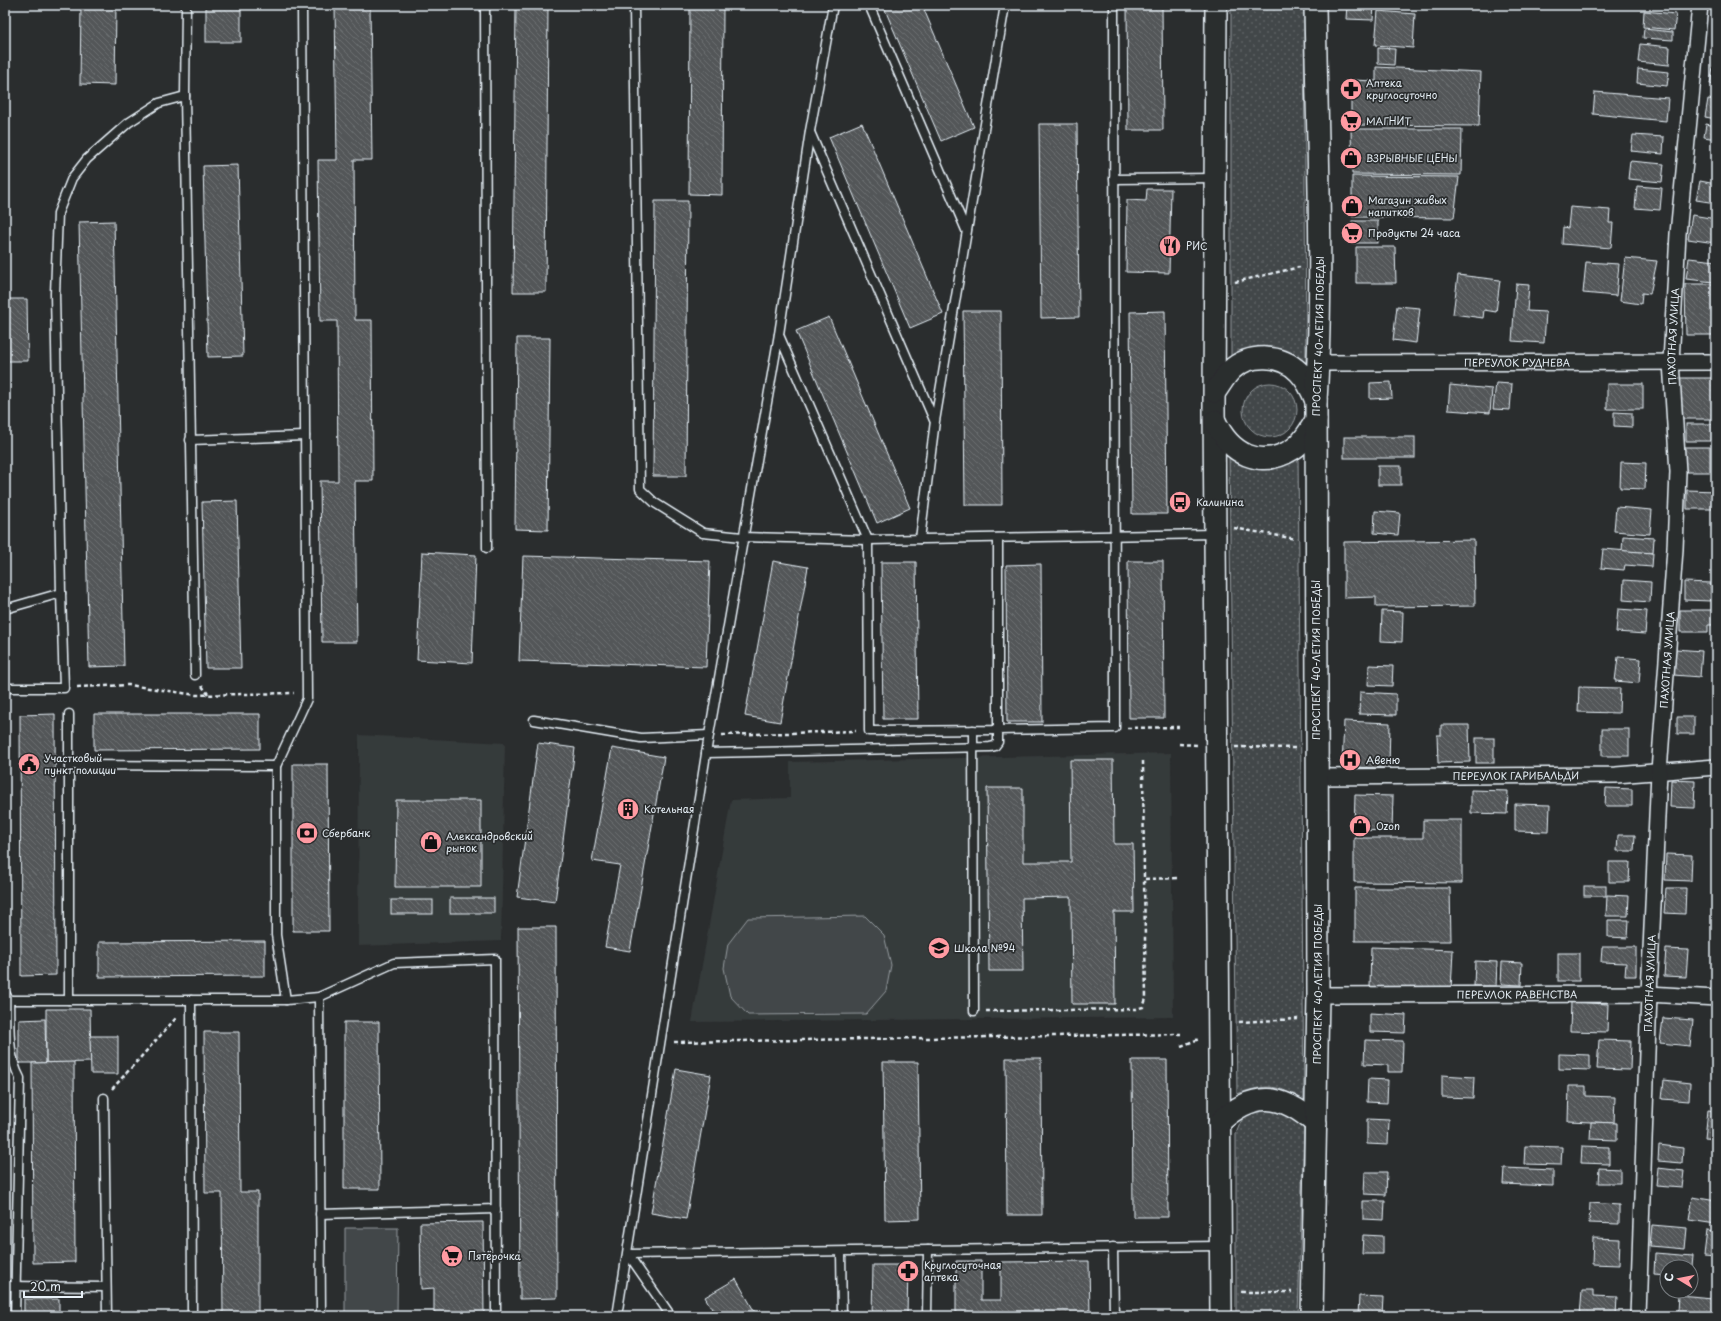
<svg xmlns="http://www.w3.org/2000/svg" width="1721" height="1321" viewBox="0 0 1721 1321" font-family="'Playpen Sans',sans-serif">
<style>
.built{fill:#363a3b}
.grass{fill:url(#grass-dots);stroke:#959ca0}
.garden{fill:#424648;stroke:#959ca0}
.building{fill:url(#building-back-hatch);stroke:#e8f1f8}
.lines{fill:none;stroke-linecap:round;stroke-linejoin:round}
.lane-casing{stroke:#e8f1f8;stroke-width:11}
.street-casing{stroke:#e8f1f8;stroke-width:18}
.secondary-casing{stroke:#e8f1f8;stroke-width:24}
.path{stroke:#e8f1f8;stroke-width:2.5;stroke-dasharray:4 3;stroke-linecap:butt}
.lane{stroke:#2a2d2e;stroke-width:8}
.street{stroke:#2a2d2e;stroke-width:15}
.secondary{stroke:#2a2d2e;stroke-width:21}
.labels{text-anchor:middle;stroke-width:3.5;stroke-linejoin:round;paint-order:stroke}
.poi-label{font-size:10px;fill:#e8f1f8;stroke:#2a2d2e;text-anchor:start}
.street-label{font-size:10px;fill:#e8f1f8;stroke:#2a2d2e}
</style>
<defs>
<pattern id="grass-dots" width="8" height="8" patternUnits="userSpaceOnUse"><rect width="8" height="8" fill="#424648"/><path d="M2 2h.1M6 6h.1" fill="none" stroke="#5d6163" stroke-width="1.8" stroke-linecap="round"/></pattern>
<pattern id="building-back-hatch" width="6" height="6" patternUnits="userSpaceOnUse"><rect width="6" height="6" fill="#535759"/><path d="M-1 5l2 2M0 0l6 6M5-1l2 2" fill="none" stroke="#6c7072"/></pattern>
</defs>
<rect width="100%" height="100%" fill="#2a2d2e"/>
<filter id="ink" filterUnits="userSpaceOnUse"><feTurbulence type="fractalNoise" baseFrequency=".025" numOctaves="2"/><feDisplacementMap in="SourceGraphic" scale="8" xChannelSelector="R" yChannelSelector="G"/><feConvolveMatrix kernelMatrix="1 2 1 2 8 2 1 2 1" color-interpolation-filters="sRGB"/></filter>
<g filter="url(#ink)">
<g class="built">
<path d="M359 735 505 743 501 941 358 946Z"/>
<path d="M1171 753 1173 1017 692 1022 731 800 790 798V762Z"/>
</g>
<g class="grass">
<path d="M1231 5H1304L1306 364 1289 352 1271 347 1246 350 1231 362Z"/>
<circle cx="1270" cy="410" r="27"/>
<path d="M1229 455 1298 456 1304 1104C1281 1083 1266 1084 1237 1094Z"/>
<path d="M1282 1108 1304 1124 1298 1316H1236V1134C1246 1105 1253 1109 1282 1108Z"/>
</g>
<g class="garden">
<path d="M865 916 884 935 891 965 886 991 866 1014 748 1015 730 996 724 968 728 944 748 918Z"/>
<path d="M345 1228H398L397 1315H345Z"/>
</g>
<g class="building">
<path d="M81 5H116L115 85 80 84Z"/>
<rect x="206" y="5" width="35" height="37"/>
<path d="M335 5H370L372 160H354L355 320H372L373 481H355L357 642H322L320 481H338L337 321H320L318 160H337Z"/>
<path d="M516 5H548L546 292H513Z"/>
<path d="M690 5H723L722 195 689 194Z"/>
<path d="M883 5H922L974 127 941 141Z"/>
<path d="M1127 5H1162L1163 130H1128Z"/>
<path d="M1347 5H1374L1373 20 1346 19Z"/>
<path d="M1378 11 1415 14 1413 48 1375 45Z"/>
<path d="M1644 11 1676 14 1674 30 1643 27Z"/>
<path d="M1644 29 1673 32V40L1643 38Z"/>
<path d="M1640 44 1670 47 1669 65 1638 62Z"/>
<path d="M1378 48 1395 49 1394 65 1378 64Z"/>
<path d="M1376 67 1481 72 1479 126 1351 125V80L1376 81Z"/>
<path d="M1713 67 1716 68V85L1710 84Z"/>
<path d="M1638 69 1669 72 1667 86 1637 83Z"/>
<path d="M1595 92 1668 98 1666 121 1593 114Z"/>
<path d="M1708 99 1716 100V119L1705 117Z"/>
<path d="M862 123 943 314 910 328 829 137Z"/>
<path d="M1039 124H1077L1079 317 1041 318Z"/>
<path d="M1706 124 1716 126V139L1704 137Z"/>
<path d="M1351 129H1462L1461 175 1352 174Z"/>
<path d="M1633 135 1664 137 1663 154 1631 151Z"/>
<path d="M1715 143H1716V164L1712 163Z"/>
<path d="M1630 161 1664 164 1662 182 1628 179Z"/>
<path d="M238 165 243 356 208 357 203 166Z"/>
<path d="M1352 176 1459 177 1454 218 1352 217Z"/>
<path d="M1700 181 1716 184V203L1696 200Z"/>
<path d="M1637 186 1662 188 1660 210 1635 208Z"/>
<path d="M1147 189H1171L1169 273 1126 272 1127 200 1146 201Z"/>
<path d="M655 201H688L686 476H653Z"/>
<path d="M1570 207 1610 210 1609 223H1613L1611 248 1562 244 1563 227 1568 228Z"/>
<path d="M1692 215 1716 219 1715 243 1688 239Z"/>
<path d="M114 221 124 666 89 667 79 222Z"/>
<rect x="1352" y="221" width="26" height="22"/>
<path d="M1356 247H1395L1396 283H1356Z"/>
<path d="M1625 258 1657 261 1650 294 1642 293 1641 304 1620 301Z"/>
<path d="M1689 258 1716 261 1714 282 1686 279Z"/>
<path d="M1586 262 1619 264 1616 296 1583 293Z"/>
<path d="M1458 275 1500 280 1496 312 1484 310 1483 318 1453 314Z"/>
<path d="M1516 284 1529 285 1527 311 1546 312 1544 343 1512 341Z"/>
<path d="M1685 284H1716V335H1686Z"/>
<path d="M5 299H27L28 361H5Z"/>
<path d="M1397 306 1420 308 1416 343 1393 340Z"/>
<path d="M963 311H1001L1002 505H965Z"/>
<path d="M1165 311 1167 514H1132L1130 312Z"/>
<path d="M829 317 910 508 877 523 796 331Z"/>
<path d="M517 338H550L548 530 515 529Z"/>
<path d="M1680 378H1716V419H1681Z"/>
<path d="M1391 382 1392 398 1370 399V383Z"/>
<path d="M1496 383 1512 384 1510 410 1493 409Z"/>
<rect x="1607" y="384" width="36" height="25"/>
<path d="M1450 385 1492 389 1490 413 1448 410Z"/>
<path d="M1614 412 1632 413V427L1614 426Z"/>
<rect x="1686" y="424" width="30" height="17"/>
<rect x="1344" y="437" width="71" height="21"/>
<path d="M1682 447H1710V472H1683Z"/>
<path d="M1621 462 1646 463 1645 489 1620 488Z"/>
<rect x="1378" y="466" width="23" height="19"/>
<path d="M1687 490 1716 491V509H1687Z"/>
<path d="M237 501 241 668H206L202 502Z"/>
<path d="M1616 507 1652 510 1650 534 1614 531Z"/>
<path d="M1375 511 1400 513 1398 535 1374 533Z"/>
<path d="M1623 536 1654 538 1653 553 1622 551Z"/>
<path d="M1474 540 1475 606 1376 607V597L1344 598V542Z"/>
<path d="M1603 549 1653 553 1652 567 1625 565 1624 570 1601 568Z"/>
<path d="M422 552 476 555 472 663 417 660Z"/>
<path d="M523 556 710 561 706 667 519 661Z"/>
<path d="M773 561 808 567 780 722 745 716Z"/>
<path d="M1128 561H1163L1164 718H1129Z"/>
<path d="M881 562H916L918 719H883Z"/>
<path d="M1041 564 1042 722H1007L1006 565Z"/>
<path d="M1624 580 1651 582 1650 602 1623 600Z"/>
<path d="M1684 582 1711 583V601L1684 600Z"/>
<path d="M1618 609 1647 611 1645 634 1616 632Z"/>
<path d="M1680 610H1716V625H1708V632H1680Z"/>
<path d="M1382 611 1403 612 1402 642 1381 641Z"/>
<path d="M1675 649 1702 651 1700 677 1673 675Z"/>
<path d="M1618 657 1641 659 1639 683 1615 681Z"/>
<path d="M1369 665 1393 666 1392 686 1368 685Z"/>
<path d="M1579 687 1620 688 1619 713 1578 712Z"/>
<path d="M1360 692 1396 694V715L1359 714Z"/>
<path d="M55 714 56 975 21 976 20 715Z"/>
<path d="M94 714H260V749L94 750Z"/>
<rect x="1677" y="717" width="17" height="17"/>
<path d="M1344 721 1390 723 1389 768 1342 767Z"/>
<path d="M1441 725H1469L1470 762 1438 763 1437 735H1441Z"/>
<rect x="1602" y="729" width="27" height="27"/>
<rect x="1476" y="738" width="18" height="25"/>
<path d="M538 743 575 748 555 902 517 897Z"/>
<path d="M612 748 664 757 630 951 605 947 620 865 592 861Z"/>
<path d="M1070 760H1113L1114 844H1133L1134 912H1114L1115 1004H1072L1071 897 1022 898 1023 971H989L987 788H1023V862H1071Z"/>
<path d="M293 764H328L329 931H293Z"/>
<path d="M1671 780 1695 781 1694 808 1670 807Z"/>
<path d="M1606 788 1632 789V806H1605Z"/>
<path d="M1471 790 1508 791 1507 814 1471 813Z"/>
<path d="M1355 795 1393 796 1392 831 1354 830Z"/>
<path d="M396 800H481V887H395Z"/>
<path d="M1515 804 1550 805 1549 832 1515 831Z"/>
<path d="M1423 820H1462V883L1354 882V838H1423Z"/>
<path d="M1618 835H1635L1634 851H1617Z"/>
<path d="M1666 854 1692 855 1691 881 1665 880Z"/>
<path d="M1609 862H1630L1629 882H1609Z"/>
<rect x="1584" y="886" width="22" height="10"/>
<path d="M1355 888H1450L1451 941H1355Z"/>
<path d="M1666 888H1686L1685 914 1664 913Z"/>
<path d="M1607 895 1629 896 1628 916H1606Z"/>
<rect x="450" y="898" width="44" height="15"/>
<rect x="391" y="900" width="42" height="14"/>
<path d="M1608 920H1629L1628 938 1608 937Z"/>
<path d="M518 927H556L557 1298 520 1299Z"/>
<path d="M265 941V976L99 977V942Z"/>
<path d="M1371 947 1453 950 1451 990 1370 987Z"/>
<path d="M1602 947H1636V976H1625L1626 963 1601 962Z"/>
<path d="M1666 949 1688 950 1686 977 1664 976Z"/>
<rect x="1558" y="953" width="21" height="28"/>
<path d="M1475 961 1497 962 1496 986H1474Z"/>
<path d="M1502 962 1522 963 1521 985 1501 984Z"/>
<path d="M1571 1002 1608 1004 1607 1032 1570 1031Z"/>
<path d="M46 1009H90L91 1062 46 1063Z"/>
<path d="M1370 1013 1406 1015 1405 1033 1370 1032Z"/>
<path d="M1663 1018 1693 1020 1690 1046 1660 1043Z"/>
<path d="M45 1019 46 1063H19V1020Z"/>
<path d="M344 1022H379L380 1189H344Z"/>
<path d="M204 1032H239L240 1192H258V1316H223L222 1193H205Z"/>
<path d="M90 1036H118V1074H91Z"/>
<path d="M1365 1040 1403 1041 1402 1072H1388V1065L1364 1064Z"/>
<path d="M1599 1040 1631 1041 1630 1070 1597 1069Z"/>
<path d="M1559 1054 1590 1055V1070L1559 1069Z"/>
<path d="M1006 1058H1041L1042 1215H1007Z"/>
<path d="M1132 1060H1167L1168 1217H1133Z"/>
<path d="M74 1062 75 1262 33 1263 32 1063Z"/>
<path d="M883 1062H918L920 1219 885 1220Z"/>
<path d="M676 1069 711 1075 686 1219 651 1213Z"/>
<path d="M1442 1075 1474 1077 1473 1098 1442 1097Z"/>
<path d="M1368 1079 1388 1080 1387 1103 1367 1102Z"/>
<path d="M1664 1080 1690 1083 1689 1101 1662 1099Z"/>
<path d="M1569 1086H1586V1096L1615 1097 1614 1123 1568 1121Z"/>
<path d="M1708 1110 1716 1111V1139L1705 1138Z"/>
<path d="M1367 1119 1389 1120 1388 1145 1367 1144Z"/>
<path d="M1591 1122 1617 1123V1140L1590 1139Z"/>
<path d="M1659 1145 1683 1148 1682 1163 1658 1161Z"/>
<path d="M1525 1146 1562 1147 1561 1165 1524 1164Z"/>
<path d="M1582 1146 1609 1147V1164L1581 1163Z"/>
<path d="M1504 1168 1553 1170V1186L1503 1184Z"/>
<path d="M1599 1168 1620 1169V1183H1598Z"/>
<path d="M1658 1168 1684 1171 1682 1188 1656 1186Z"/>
<path d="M1365 1172H1387L1386 1195 1364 1194Z"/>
<path d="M1693 1197 1716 1201V1224L1689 1220Z"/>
<path d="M1363 1201H1385L1384 1220 1363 1219Z"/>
<path d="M1590 1203 1619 1205V1224L1589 1223Z"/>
<path d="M483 1222 484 1316H434V1288L421 1289 420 1223Z"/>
<path d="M1652 1225 1687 1228 1685 1249 1650 1246Z"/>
<path d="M1707 1231 1716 1232V1256L1704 1255Z"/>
<path d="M1363 1235 1383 1236V1254H1362Z"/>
<path d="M1593 1238 1620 1239 1619 1265 1592 1264Z"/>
<path d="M1655 1253 1693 1256 1691 1277V1267H1667V1275L1654 1274Z"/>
<path d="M956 1261H981V1300H1001V1262L1089 1261 1090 1316H956Z"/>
<path d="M873 1265H908L907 1316H872Z"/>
<path d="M736 1279 757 1316H716L705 1297Z"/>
<path d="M1582 1290H1593V1296L1617 1297 1616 1316H1580Z"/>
<path d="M1678 1295 1714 1298 1712 1316 1677 1312Z"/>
<path d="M1359 1296 1383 1297 1382 1316H1358Z"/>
<rect x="24" y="1299" width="35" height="17"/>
<path d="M1654 1312 1678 1314V1316H1654Z"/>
</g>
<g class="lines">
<g class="lane-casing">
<g id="lane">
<path d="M186 5 185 96 195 675"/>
<path d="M485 5 487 548"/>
<path d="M634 5 640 489 655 503 703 533 742 537 868 540 1215 534"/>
<path d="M869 5 966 230"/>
<path d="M810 132 934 420"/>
<path d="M1114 179 1215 178"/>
<path d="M779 335 868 540 869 731 998 730V538"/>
<path d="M190 440 305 436"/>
<path d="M920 539 935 421 1005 5"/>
<path d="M5 609 61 593 55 294 58 213 72 178 87 159 128 123 159 103 185 96"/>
<path d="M5 688H64L61 593"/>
<path d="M69 714V1000"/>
<path d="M534 720 641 738 709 735"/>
<path d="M973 730 974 1011"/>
<path d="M706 753 990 747 995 746 998 742V730L1115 728 1114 5"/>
<path d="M69 765 276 766"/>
<path d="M5 993 9 1000C10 1027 7 1054 20 1078L15 1316"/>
<path d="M319 997 321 1316"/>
<path d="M9 1000H286L319 997 394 963 495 959 496 1316"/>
<path d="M191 1000 192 1316"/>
<path d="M286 1000 276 935V766L307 699 302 5"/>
<path d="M104 1098 107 1316"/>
<path d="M320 1214 496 1209"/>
<path d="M1113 1247 1114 1316"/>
<path d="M841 1252 842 1316"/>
<path d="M628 1254 1219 1246"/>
<path d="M628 1254 671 1316"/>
<path d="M5 1286 106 1287"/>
<path d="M617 1316 709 735 779 334 810 131 833 5"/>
<path d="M927 1316 928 1250"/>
</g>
</g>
<g class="street-casing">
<g id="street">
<path id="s1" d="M1318 363 1716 362"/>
<path id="s2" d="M1316 777 1616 775 1716 767"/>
<path id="s3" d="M1318 995 1649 994 1716 998"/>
<path id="s4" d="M1638 1316 1649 994 1659 772 1675 549 1678 472 1671 362 1678 234 1700 5"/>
</g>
</g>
<g class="secondary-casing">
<g id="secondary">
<path d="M1216 5 1214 407 1221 1316"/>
<path d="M1215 392C1220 385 1225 376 1231 370 1250 353 1281 354 1299 372 1307 380 1312 391 1316 401"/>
<path d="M1215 421C1230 454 1260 470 1293 449 1303 443 1310 430 1316 420"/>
<path d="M1219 1123C1253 1090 1282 1093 1316 1124"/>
<path id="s5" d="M1312 1316 1318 995 1316 401C1324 269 1317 137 1315 5"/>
</g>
</g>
<g class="path">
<path d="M1235 282 1300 267"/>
<path d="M1234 528 1296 539"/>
<path d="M202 686 208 694"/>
<path d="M77 687 129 685 196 695 294 693"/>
<path d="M1127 728 1179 727"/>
<path d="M722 735 856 731"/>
<path d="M1179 744 1197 745"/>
<path d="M1235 747 1298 748"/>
<path d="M1143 761 1144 879 1180 878"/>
<path d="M986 1011 1136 1009 1143 1007 1146 999 1144 879"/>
<path d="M1239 1022 1298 1019"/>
<path d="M674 1042 1181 1034"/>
<path d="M1181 1046 1199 1039"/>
<path d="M112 1089 177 1017"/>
<path d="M1241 1292H1292"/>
</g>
<use href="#lane" class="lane"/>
<use href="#street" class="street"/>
<use href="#secondary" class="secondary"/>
</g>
</g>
<defs>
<g id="pharmacy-disc" transform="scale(1.15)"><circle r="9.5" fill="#ff9aa2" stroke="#2a2d2e"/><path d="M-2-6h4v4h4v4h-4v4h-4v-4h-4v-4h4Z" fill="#111"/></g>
<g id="supermarket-disc" transform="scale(1.15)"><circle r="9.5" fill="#ff9aa2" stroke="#2a2d2e"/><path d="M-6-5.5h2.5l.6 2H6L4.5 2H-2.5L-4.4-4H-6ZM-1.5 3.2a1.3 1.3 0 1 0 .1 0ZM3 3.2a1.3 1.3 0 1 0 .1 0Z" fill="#111"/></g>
<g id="shop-disc" transform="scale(1.15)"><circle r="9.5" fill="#ff9aa2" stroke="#2a2d2e"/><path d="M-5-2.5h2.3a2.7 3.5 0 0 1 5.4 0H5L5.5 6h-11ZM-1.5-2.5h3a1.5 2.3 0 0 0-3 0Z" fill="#111"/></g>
<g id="restaurant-disc" transform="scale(1.15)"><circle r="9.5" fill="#ff9aa2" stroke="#2a2d2e"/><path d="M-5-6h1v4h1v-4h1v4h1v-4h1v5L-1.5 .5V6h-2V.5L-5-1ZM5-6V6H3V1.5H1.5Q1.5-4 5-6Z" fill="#111"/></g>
<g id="bus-disc" transform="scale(1.15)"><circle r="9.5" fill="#ff9aa2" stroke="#2a2d2e"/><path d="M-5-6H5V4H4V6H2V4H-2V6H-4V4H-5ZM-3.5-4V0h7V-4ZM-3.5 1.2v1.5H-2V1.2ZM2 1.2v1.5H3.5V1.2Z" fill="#111"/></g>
<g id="hospital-disc" transform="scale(1.15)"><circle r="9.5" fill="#ff9aa2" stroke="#2a2d2e"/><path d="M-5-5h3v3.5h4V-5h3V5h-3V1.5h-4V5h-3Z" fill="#111"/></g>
<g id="civic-disc" transform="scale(1.15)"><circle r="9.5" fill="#ff9aa2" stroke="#2a2d2e"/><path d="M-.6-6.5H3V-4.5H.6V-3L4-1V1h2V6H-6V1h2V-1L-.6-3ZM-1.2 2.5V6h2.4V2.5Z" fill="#111"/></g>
<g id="building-disc" transform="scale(1.15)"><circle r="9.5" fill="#ff9aa2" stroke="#2a2d2e"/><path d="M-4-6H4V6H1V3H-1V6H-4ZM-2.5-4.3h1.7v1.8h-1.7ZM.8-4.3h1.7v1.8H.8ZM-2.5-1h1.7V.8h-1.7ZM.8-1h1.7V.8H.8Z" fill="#111"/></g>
<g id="bank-disc" transform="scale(1.15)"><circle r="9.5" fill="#ff9aa2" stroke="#2a2d2e"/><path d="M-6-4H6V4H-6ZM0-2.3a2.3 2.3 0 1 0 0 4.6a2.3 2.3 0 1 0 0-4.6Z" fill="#111"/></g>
<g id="school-disc" transform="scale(1.15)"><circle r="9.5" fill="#ff9aa2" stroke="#2a2d2e"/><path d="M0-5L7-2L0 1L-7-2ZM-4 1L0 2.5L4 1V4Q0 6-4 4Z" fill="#111"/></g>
</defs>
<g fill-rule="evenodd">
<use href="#pharmacy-disc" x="1351" y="89"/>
<use href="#supermarket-disc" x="1351" y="121"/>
<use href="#shop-disc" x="1351" y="158"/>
<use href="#shop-disc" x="1352" y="206"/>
<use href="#supermarket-disc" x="1352" y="233"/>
<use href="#restaurant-disc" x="1170" y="246"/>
<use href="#bus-disc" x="1180" y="502"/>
<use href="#hospital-disc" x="1350" y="760"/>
<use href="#civic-disc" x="29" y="764"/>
<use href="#building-disc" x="628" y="809"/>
<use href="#shop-disc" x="1360" y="826"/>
<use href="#bank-disc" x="307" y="833"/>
<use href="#shop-disc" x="431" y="842"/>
<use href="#school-disc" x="939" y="948"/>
<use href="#supermarket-disc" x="452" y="1256"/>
<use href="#pharmacy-disc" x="908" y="1271"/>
</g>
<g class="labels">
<g class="poi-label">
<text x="1366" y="87">Аптека<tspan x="1366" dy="12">круглосуточно</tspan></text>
<text x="1366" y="125">МАГНИТ</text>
<text x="1366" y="162">ВЗРЫВНЫЕ ЦЕНЫ</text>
<text x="1368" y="204">Магазин живых<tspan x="1368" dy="12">напитков</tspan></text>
<text x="1368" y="237">Продукты 24 часа</text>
<text x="1186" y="250">РИС</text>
<text x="1196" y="506">Калинина</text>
<text x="44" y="762">Участковый<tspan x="44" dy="12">пункт полиции</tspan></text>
<text x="1366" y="764">Авеню</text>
<text x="644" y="813">Котельная</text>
<text x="1376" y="830">Ozon</text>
<text x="322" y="837">Сбербанк</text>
<text x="446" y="840">Александровский<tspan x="446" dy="12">рынок</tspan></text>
<text x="954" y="952">Школа №94</text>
<text x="468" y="1260">Пятёрочка</text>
<text x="924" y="1269">Круглосуточная<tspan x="924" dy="12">аптека</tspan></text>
</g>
<g class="street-label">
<text dy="4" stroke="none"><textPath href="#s5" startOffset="980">ПРОСПЕКТ 40-ЛЕТИЯ ПОБЕДЫ</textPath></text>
<text dy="4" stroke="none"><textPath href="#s4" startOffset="981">ПАХОТНАЯ УЛИЦА</textPath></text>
<text dy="4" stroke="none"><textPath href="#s1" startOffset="199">ПЕРЕУЛОК РУДНЕВА</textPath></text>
<text transform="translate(1316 660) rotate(-90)" y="4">ПРОСПЕКТ 40-ЛЕТИЯ ПОБЕДЫ</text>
<text dy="4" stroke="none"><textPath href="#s4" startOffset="657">ПАХОТНАЯ УЛИЦА</textPath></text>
<text dy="4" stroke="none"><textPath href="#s2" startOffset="200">ПЕРЕУЛОК ГАРИБАЛЬДИ</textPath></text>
<text dy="4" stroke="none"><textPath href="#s4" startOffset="333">ПАХОТНАЯ УЛИЦА</textPath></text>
<text dy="4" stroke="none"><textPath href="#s5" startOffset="332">ПРОСПЕКТ 40-ЛЕТИЯ ПОБЕДЫ</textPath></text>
<text dy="4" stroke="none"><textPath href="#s3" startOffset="199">ПЕРЕУЛОК РАВЕНСТВА</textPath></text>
</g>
</g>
<rect width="1721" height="1321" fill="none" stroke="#2a2d2e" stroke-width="20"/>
<rect x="10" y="10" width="1701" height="1301" fill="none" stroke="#e8f1f8" stroke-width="1.5" filter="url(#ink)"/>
<g transform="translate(1679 1279) rotate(280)"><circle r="19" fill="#2a2d2e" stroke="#767b7f"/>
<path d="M0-3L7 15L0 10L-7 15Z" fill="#ff9aa2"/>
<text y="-6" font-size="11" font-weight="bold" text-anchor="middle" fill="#e8f1f8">С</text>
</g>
<path d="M24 1291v6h58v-6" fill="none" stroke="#e8f1f8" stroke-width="2"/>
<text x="30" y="1291" font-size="12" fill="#e8f1f8" stroke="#2a2d2e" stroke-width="3" paint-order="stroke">20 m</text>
</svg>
